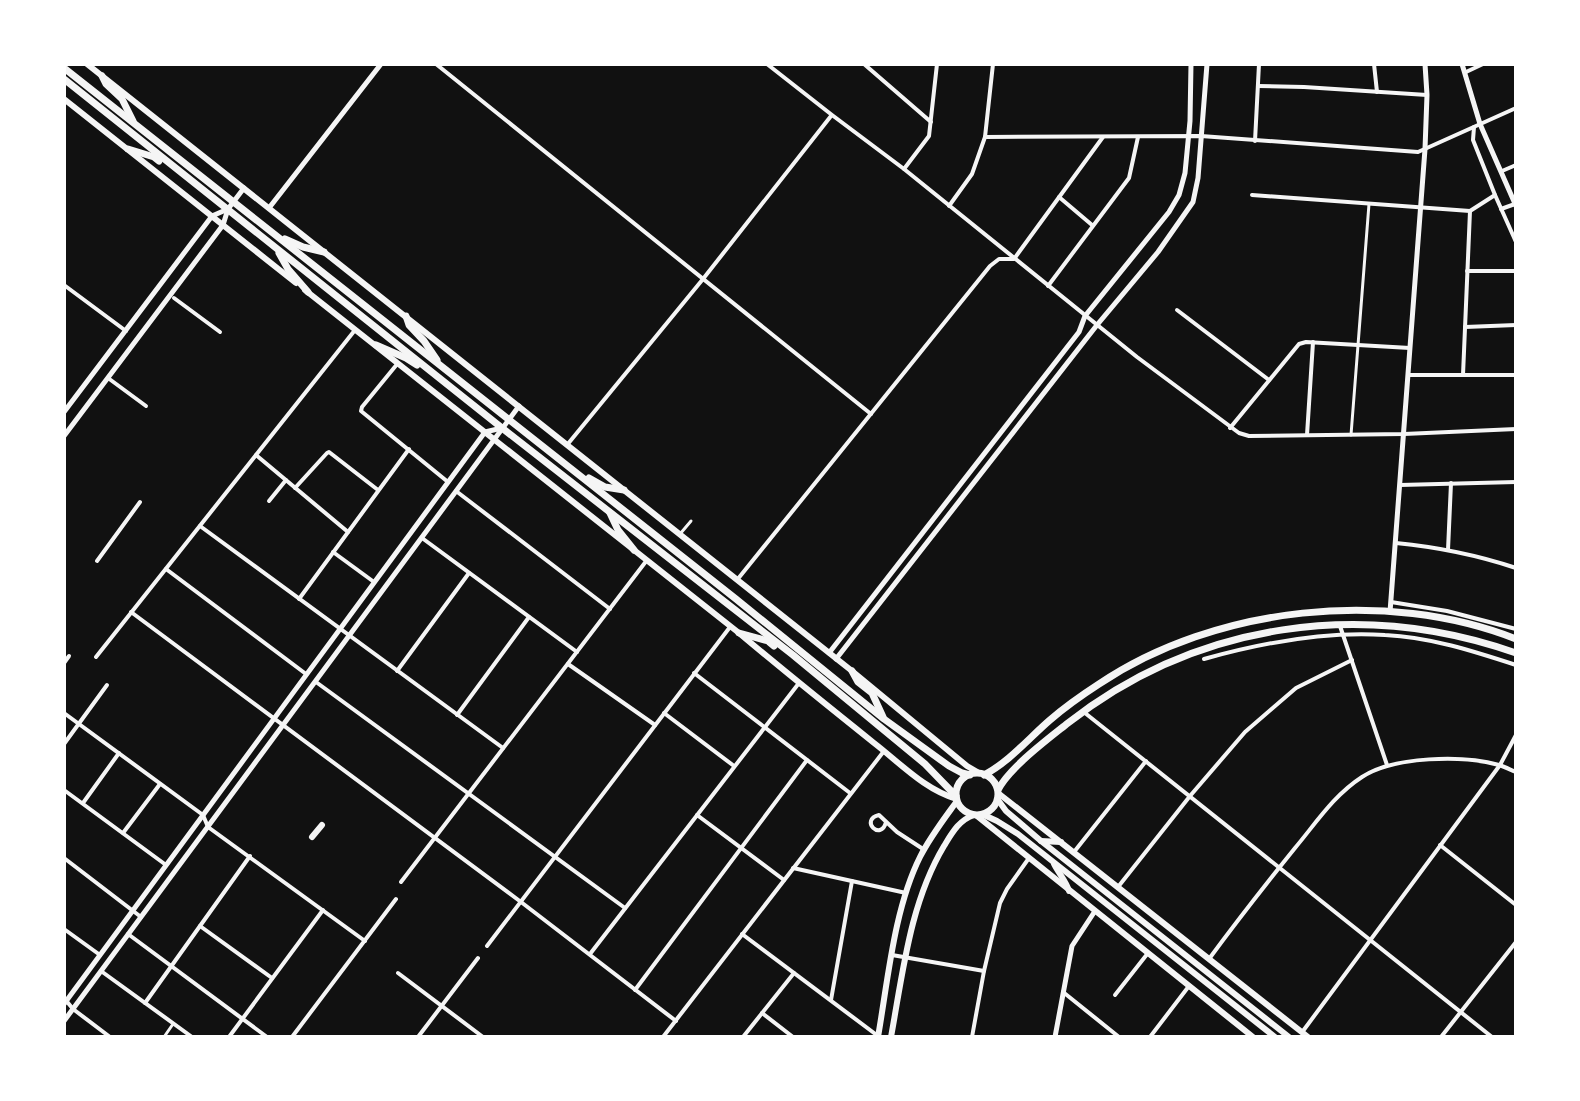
<svg xmlns="http://www.w3.org/2000/svg" width="1580" height="1101" viewBox="0 0 1580 1101" font-family="Montserrat,sans-serif">
<style>
.lines{fill:none;stroke-linecap:round;stroke-linejoin:round}
.pedestrian{stroke:#f5f5f5;stroke-width:3}
.minor{stroke:#f5f5f5;stroke-width:4}
.tertiary{stroke:#f5f5f5;stroke-width:5}
.secondary{stroke:#f5f5f5;stroke-width:6}
.primary{stroke:#f5f5f5;stroke-width:6}
.trunk{stroke:#f5f5f5;stroke-width:7}
</style>
<rect width="100%" height="100%" fill="#111"/>
<g class="lines">
<g class="pedestrian">
<path d="M1351 435 1369 204"/>
<path d="M680 534 691 521"/>
<path d="M164 1037 173 1024"/>
</g>
<g class="minor">
<path d="M436 64 871 414"/>
<path d="M767 64 832 115 904 169 1137 357 1239 433 1249 436 1404 434 1516 429"/>
<path d="M864 64 931 122"/>
<path d="M1374 64 1377 92"/>
<path d="M1466 72 1483 64"/>
<path d="M1258 86 1304 87 1427 95"/>
<path d="M1474 127 1473 140 1495 195 1516 242"/>
<path d="M985 137 1201 136 1418 152 1516 108"/>
<path d="M1255 141 1259 64"/>
<path d="M904 169 929 136 937 64"/>
<path d="M1502 171 1516 165"/>
<path d="M1252 195 1470 211 1495 195"/>
<path d="M1059 197 1092 225"/>
<path d="M949 206 972 174 985 137 993 64"/>
<path d="M1501 209 1515 204"/>
<path d="M1467 271H1516"/>
<path d="M64 285 126 331"/>
<path d="M1048 286 1129 178 1138 137"/>
<path d="M174 298 220 332"/>
<path d="M1177 310 1269 380"/>
<path d="M1465 327 1516 325"/>
<path d="M398 363 362 407 361 411 448 482"/>
<path d="M1408 375H1516"/>
<path d="M1463 375 1470 211"/>
<path d="M108 378 146 406"/>
<path d="M1230 428 1299 344 1306 342 1410 348"/>
<path d="M1307 435 1313 342"/>
<path d="M567 445 703 279 831 116"/>
<path d="M256 455 348 532"/>
<path d="M1400 485 1516 482"/>
<path d="M295 488 327 453 329 452 378 490"/>
<path d="M456 491 610 609"/>
<path d="M269 501 286 480"/>
<path d="M200 526 503 748"/>
<path d="M422 538 577 652"/>
<path d="M1396 543C1437 547 1477 555 1516 568"/>
<path d="M1448 550 1451 483"/>
<path d="M333 552 374 582"/>
<path d="M97 561 140 502"/>
<path d="M166 569 306 674"/>
<path d="M737 580 990 266 999 259H1014L1103 137"/>
<path d="M299 599 409 449"/>
<path d="M1391 602 1447 611 1516 629"/>
<path d="M131 612 521 902 676 1021"/>
<path d="M1340 626 1387 765"/>
<path d="M96 657 355 330"/>
<path d="M1204 659C1261 643 1325 631 1385 635 1430 637 1473 651 1516 665"/>
<path d="M64 663 69 656"/>
<path d="M568 664 655 725"/>
<path d="M397 671 469 573"/>
<path d="M694 673 850 793"/>
<path d="M316 682 625 908"/>
<path d="M64 713 203 815 208 827 365 941"/>
<path d="M664 713 734 766"/>
<path d="M1085 713 1492 1037"/>
<path d="M457 715 529 617"/>
<path d="M64 744 107 685"/>
<path d="M64 790 166 865"/>
<path d="M83 803 119 753"/>
<path d="M697 815 784 880"/>
<path d="M886 822C881 842 859 820 879 815L897 832 923 849"/>
<path d="M123 833 160 784"/>
<path d="M1440 845 1516 905"/>
<path d="M1074 852 1146 761"/>
<path d="M64 858 141 917"/>
<path d="M793 868 906 893"/>
<path d="M401 882 647 560"/>
<path d="M1118 887 1190 796 1245 732 1296 688 1352 660"/>
<path d="M200 926 272 978"/>
<path d="M64 929 100 955"/>
<path d="M128 934 267 1037"/>
<path d="M742 934 878 1036"/>
<path d="M487 946 730 627"/>
<path d="M590 954 799 683"/>
<path d="M892 955 984 971"/>
<path d="M1209 959C1237 921 1266 884 1295 848 1316 823 1334 795 1362 777 1394 756 1463 755 1499 765 1505 767 1511 770 1516 772"/>
<path d="M101 971 192 1037"/>
<path d="M398 973 483 1037"/>
<path d="M635 990 807 760"/>
<path d="M1063 992 1119 1037"/>
<path d="M1115 995 1148 953"/>
<path d="M64 998 73 1009 110 1037"/>
<path d="M831 1000 852 881"/>
<path d="M145 1003 250 856"/>
<path d="M762 1013 793 1037"/>
<path d="M1303 1031 1500 765 1516 735"/>
<path d="M229 1037 323 910"/>
<path d="M292 1037 396 899"/>
<path d="M418 1037 478 958"/>
<path d="M663 1037 884 751"/>
<path d="M743 1037 794 973"/>
<path d="M972 1037 984 971 1000 903 1007 889 1029 858"/>
<path d="M1150 1037 1189 986"/>
<path d="M1441 1037 1516 942"/>
</g>
<g class="tertiary">
<path d="M1462 64 1480 124 1516 206"/>
<path d="M269 208 381 64"/>
<path d="M64 412 212 216 228 209"/>
<path d="M64 436 223 225 228 209 244 188"/>
<path d="M1390 612 1425 149 1427 95 1425 64"/>
<path d="M829 653 1079 332 1085 316 1169 212 1179 195 1185 173 1190 121 1191 64"/>
<path d="M836 659 1097 325 1158 252 1193 202 1198 178 1207 64"/>
<path d="M64 1004 485 432 502 428"/>
<path d="M64 1021 519 406"/>
<path d="M1055 1037 1072 946 1095 911"/>
</g>
<g class="secondary">
<path d="M87 64 852 671 967 766 979 773"/>
<path d="M64 99 296 283"/>
<path d="M305 290 739 633C784 671 829 707 874 743 900 763 925 790 957 799"/>
<path d="M998 793 1308 1037"/>
<path d="M977 816 1253 1037"/>
</g>
<g class="primary">
<path d="M998 800 1006 811 1041 841 1289 1037"/>
<path d="M984 815 997 821 1018 834 1275 1037"/>
<path d="M312 837 322 825"/>
<path d="M1041 841 1061 842"/>
<path d="M1054 864C1059 874 1066 881 1069 891"/>
<path d="M878 1037C888 980 894 909 920 857 930 837 944 819 957 801"/>
<path d="M891 1037C903 972 910 903 944 846 952 833 959 820 974 815"/>
</g>
<g class="trunk">
<path d="M64 68 736 599 884 719 949 766 962 773 970 775"/>
<path d="M102 76 106 84 122 99 133 121"/>
<path d="M64 79 502 428 793 655 925 764 956 796"/>
<path d="M128 149 154 157 159 161"/>
<path d="M285 239 303 247 324 252"/>
<path d="M279 253 288 269 308 292"/>
<path d="M406 316 409 325 424 341 437 360"/>
<path d="M376 345 406 358 417 365"/>
<path d="M589 478 605 487 624 490"/>
<path d="M610 513 618 530 634 550"/>
<path d="M739 633 768 641 774 646"/>
<path d="M852 671 858 682 872 693 883 717"/>
<circle cx="977" cy="794" r="21"/>
<path d="M984 775C1009 762 1029 738 1050 720 1065 707 1082 695 1099 684 1215 606 1387 588 1516 639"/>
<path d="M998 790C1009 768 1048 739 1068 723 1197 622 1362 599 1516 653"/>
</g>
</g>
<rect width="1580" height="1101" fill="none" stroke="#ffffff" stroke-width="132"/>
</svg>
